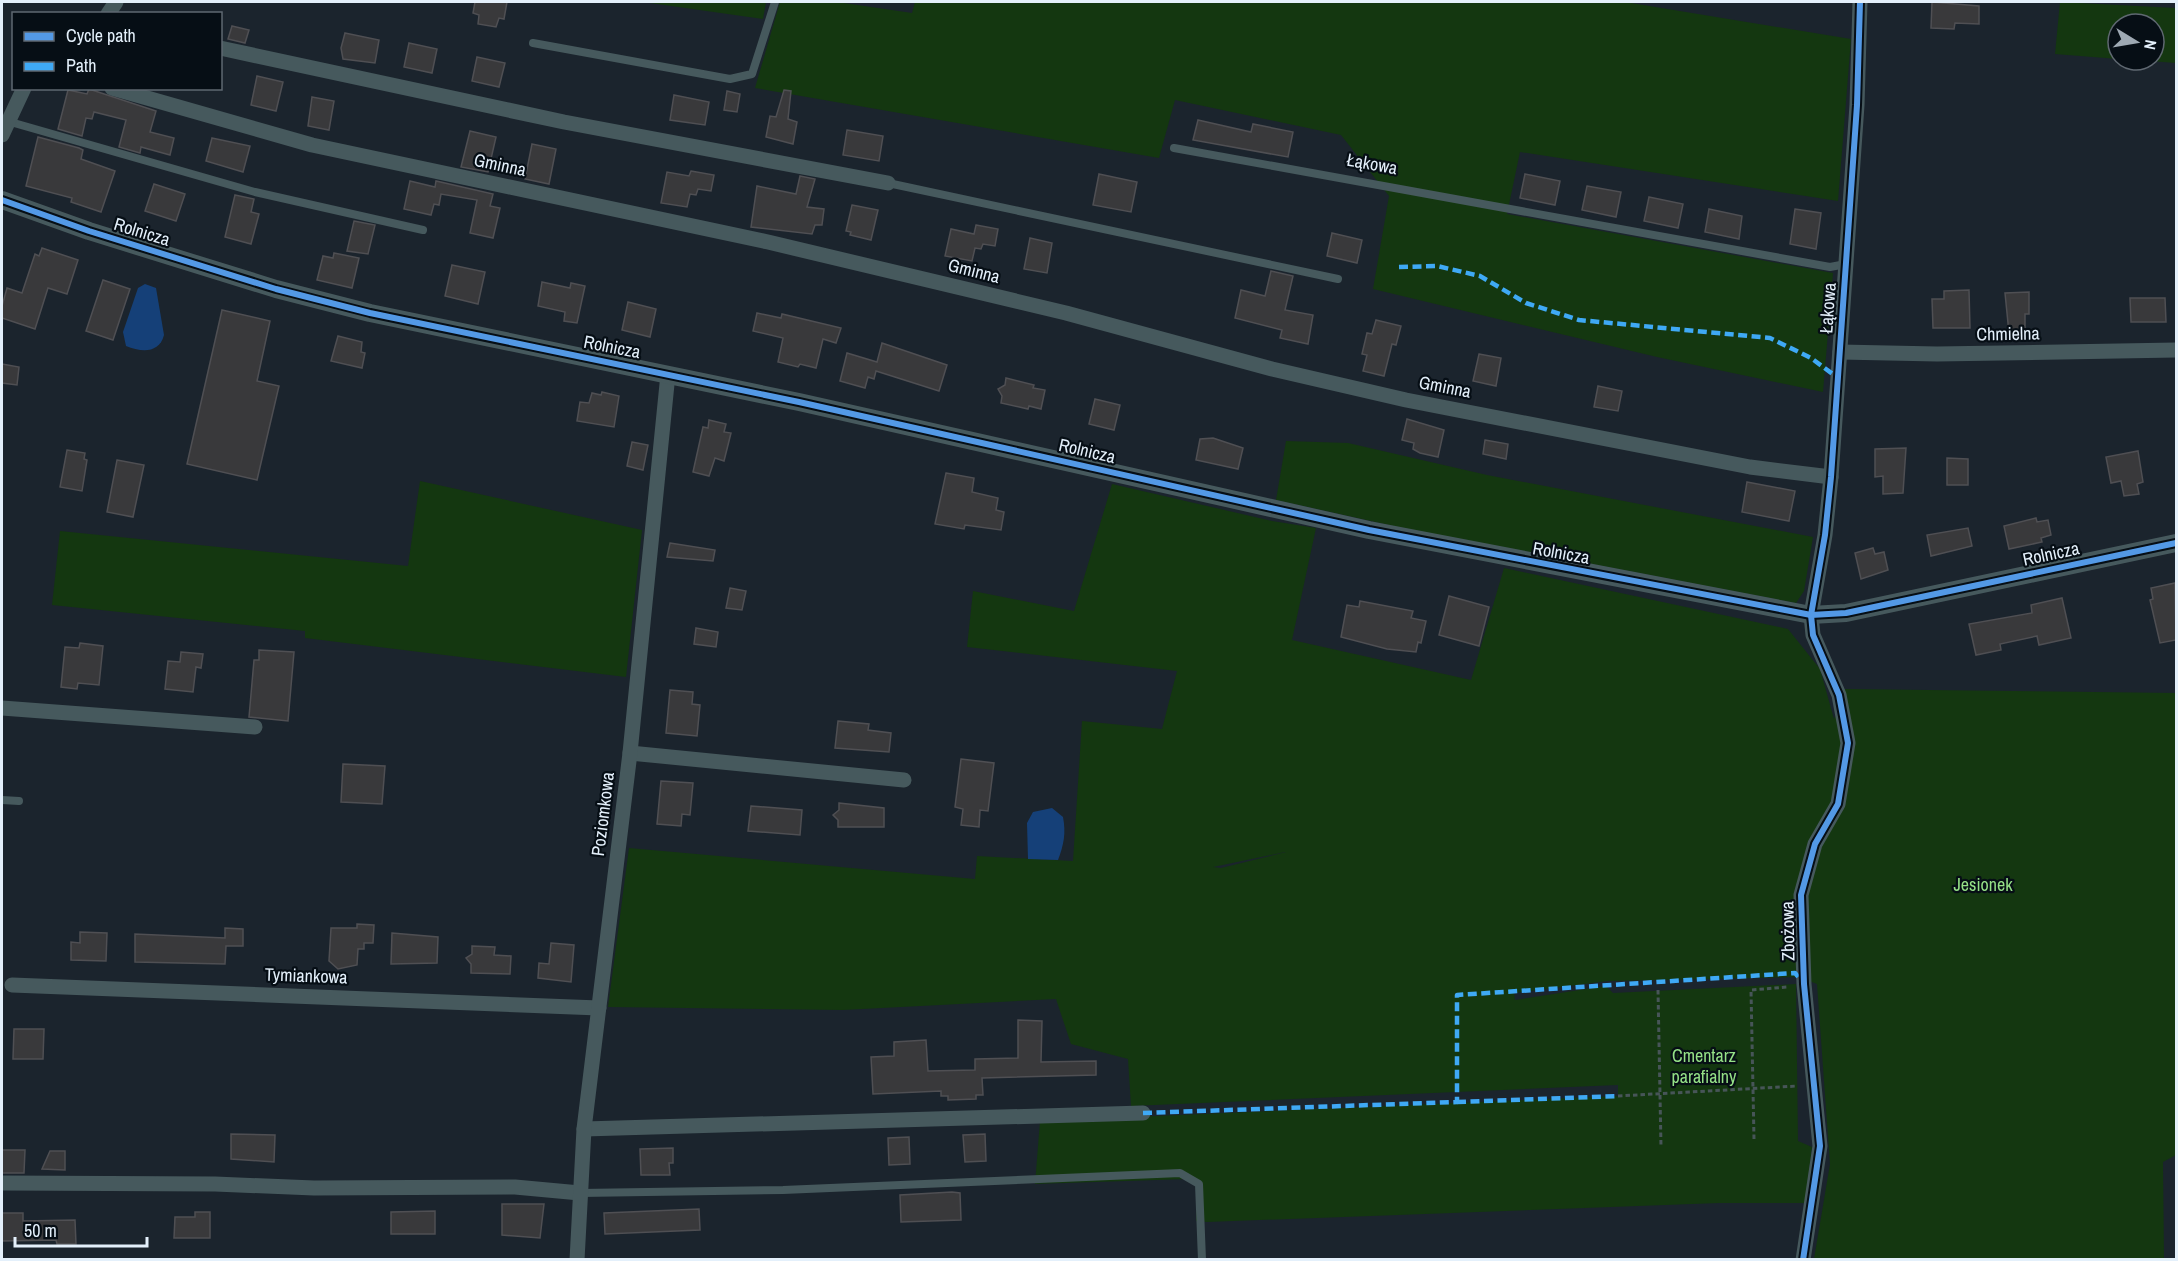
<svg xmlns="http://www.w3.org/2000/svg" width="2178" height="1261" viewBox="0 0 2178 1261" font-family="'Archivo Narrow',sans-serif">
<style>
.green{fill:#143710;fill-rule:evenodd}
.water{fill:#154078}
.building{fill:#39393b;stroke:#4f4f53;stroke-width:1.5}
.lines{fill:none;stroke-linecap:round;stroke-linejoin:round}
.path{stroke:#475558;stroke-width:3;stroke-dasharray:4.5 3;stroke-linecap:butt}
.service{stroke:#46595d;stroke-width:8}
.minor{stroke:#46595d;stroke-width:15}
.tertiary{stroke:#46595d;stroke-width:18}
.quiet{stroke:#3fa9f5;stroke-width:4.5;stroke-dasharray:9 4.5;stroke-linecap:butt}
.cycleway-casing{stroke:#060e15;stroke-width:10}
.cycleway{stroke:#5399e6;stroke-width:6}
.labels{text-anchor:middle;stroke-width:4.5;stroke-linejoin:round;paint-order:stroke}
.street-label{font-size:18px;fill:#e4f0fb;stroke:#060e15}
.park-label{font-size:18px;fill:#95e187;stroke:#060e15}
</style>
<rect width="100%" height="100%" fill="#1b242d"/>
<g class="green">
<path d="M643 2H766L763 19Z"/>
<path d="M780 2H837L912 13 915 2H1625L1851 39 1838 201 1520 152 1507 214 1833 273 1823 392 1657 357 1373 289 1389 196 1341 135 1175 100 1159 158 755 88Z"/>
<path d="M2060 2 2176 8V63L2136 60H2154V24H2118V59L2055 54Z"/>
<path d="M1286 441 1348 443 1487 475 1813 537 1804 591 1796 603 1398 527 1276 500Z"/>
<path d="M420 481 642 530 626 677 305 638V631L52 605 60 531 408 566Z"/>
<path d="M1112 484 1272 521 1316 528 1292 640 1471 680 1504 568 1788 629 1820 669 1834 719 1845 689 2176 693V1155L2163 1162 2164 1259H1814L1830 1164 1817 984 1799 977 1608 981 1514 993 1515 1000 1606 986 1613 993 1796 984 1798 1141 1812 1147 1805 1203H1719L1207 1222 1196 1221 1197 1187 1187 1179 1035 1184 1040 1121 1618 1096V1085L1131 1106 1128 1059 1071 1044 1056 999 843 1010 608 1007 629 848 975 879 977 856 1073 861 1082 721 1162 729 1177 671 967 647 973 591 1074 611ZM1286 852 1221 868 1213 867 1285 852Z"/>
</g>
<g class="water">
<path d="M145 284 156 288 164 335C159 354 141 352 126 346L123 332 138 288Z"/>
<path d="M1052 808 1063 817C1066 833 1064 844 1058 860L1028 859 1027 823 1033 812Z"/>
</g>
<g class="building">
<path d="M475 2H507L504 19 499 18 496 27 478 24 479 15 473 13Z"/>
<path d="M1932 2 1979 6V24L1955 23 1954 29 1931 28Z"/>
<path d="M232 26 249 30 245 43 228 39Z"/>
<path d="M345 33 379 40 375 63 343 59 341 48Z"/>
<path d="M409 43 437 49 432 73 404 67Z"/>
<path d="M477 57 505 63 499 87 472 81Z"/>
<path d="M257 76 283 82 276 111 251 105Z"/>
<path d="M89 89 156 111 150 132 174 138 170 155 141 147 140 153 119 147 126 120 94 112 92 119 86 118 82 136 58 129 68 90 87 94Z"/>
<path d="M784 90 791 91 788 119 797 122 793 144 766 137 770 116 776 117Z"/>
<path d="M727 91 740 94 737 112 724 110Z"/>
<path d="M674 95 709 102 705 125 670 120Z"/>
<path d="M312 97 334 101 329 130 308 126Z"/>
<path d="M1198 120 1251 132 1253 124 1293 132 1288 157 1193 140Z"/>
<path d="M847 130 883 136 879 161 843 155Z"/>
<path d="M470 131 496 137 488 172 461 167Z"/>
<path d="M38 137 79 148 83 150 81 159 115 171 101 212 71 202 72 198 26 186Z"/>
<path d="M212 138 250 146 243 172 206 161Z"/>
<path d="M532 144 556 149 549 184 525 179Z"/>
<path d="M691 171 714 175 711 191 698 189 696 195 690 194 687 207 661 203 667 172 689 176Z"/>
<path d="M1099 174 1137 182 1131 212 1093 205Z"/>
<path d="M1525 174 1560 181 1555 205 1520 198Z"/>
<path d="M800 176 815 179 807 207 824 209 822 225H815L812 234 751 227 757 186 796 194Z"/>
<path d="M410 181 435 187 436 181 493 194 490 206 500 208 493 238 470 233 477 200 441 194 439 205 434 204 431 215 404 209Z"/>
<path d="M154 184 185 194 176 221 145 211Z"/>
<path d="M1587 186 1621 192 1616 217 1582 210Z"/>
<path d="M235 195 254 199 251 212 259 214 251 244 225 237Z"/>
<path d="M1649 197 1683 204 1678 228 1644 221Z"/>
<path d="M852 205 878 210 871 240 850 235 851 232 846 231Z"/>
<path d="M1709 209 1742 216 1739 239 1705 232Z"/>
<path d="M1795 209 1821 213 1816 249 1790 244Z"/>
<path d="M354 221 375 225 368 254 347 251Z"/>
<path d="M976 225 998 229 995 246 983 244 981 249 975 248 972 261 945 256 951 229 974 234Z"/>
<path d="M1332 233 1362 240 1357 263 1327 256Z"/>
<path d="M1030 238 1052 243 1047 273 1024 269Z"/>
<path d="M42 248 78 260 67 294 48 288 35 329 2 318V306L7 288 22 293 35 254 39 256Z"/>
<path d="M334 253 359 258 352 288 317 280 323 256 333 258Z"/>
<path d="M452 265 485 272 478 304 445 296Z"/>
<path d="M1271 271 1293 276 1285 310 1313 315 1308 344 1280 338 1282 330 1235 318 1241 290 1265 296Z"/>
<path d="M103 280 130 289 113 340 86 331Z"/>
<path d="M542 282 570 288 571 283 585 286 577 323 564 321 565 312 538 306Z"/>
<path d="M1969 290 1970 328H1933L1932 299H1944V291Z"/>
<path d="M2029 292V314H2025V332L2009 333 2005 293Z"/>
<path d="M2130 298H2165L2166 322H2131Z"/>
<path d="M628 302 656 309 650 337 622 330Z"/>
<path d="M222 310 270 321 257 381 279 386 257 480 187 464Z"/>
<path d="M757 313 781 318 782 314 841 328 836 343 823 339 816 368 800 364 798 367 778 362 783 338 753 331Z"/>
<path d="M1376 320 1401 326 1396 345 1392 344 1384 376 1363 371 1367 355 1362 354 1367 333 1372 334Z"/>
<path d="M338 336 362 342 361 352 365 353 362 368 331 361Z"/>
<path d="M882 343 947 365 939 391 876 371 874 379 868 377 865 388 840 381 847 353 877 362Z"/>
<path d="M1479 354 1501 358 1496 386 1473 381Z"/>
<path d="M2 364 19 367 17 385 2 383Z"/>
<path d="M1006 378 1034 385 1033 388 1045 390 1041 409 1029 406 1028 409 1001 403 1002 396 998 389 1005 385Z"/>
<path d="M1598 386 1622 391 1618 411 1594 407Z"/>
<path d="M602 392 619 396 614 427 577 421 580 402 589 403 592 393 601 395Z"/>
<path d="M1095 399 1120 405 1114 430 1089 424Z"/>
<path d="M1407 419 1444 430 1438 457 1420 453 1413 449 1414 443 1402 440Z"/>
<path d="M709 420 726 424 724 432 731 433 724 461 715 458 709 476 693 472 703 427 708 428Z"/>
<path d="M1213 438 1243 448 1238 469 1196 460 1200 439Z"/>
<path d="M1485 440 1508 444 1506 459 1483 454Z"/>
<path d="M632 442 648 445 643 470 627 466Z"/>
<path d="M1906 448 1903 493 1883 494V476L1875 477V449Z"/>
<path d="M67 450 85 453 84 459 87 460 82 491 60 487Z"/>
<path d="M2138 451 2143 482 2137 484 2139 494 2124 496 2121 481 2111 483 2106 457Z"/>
<path d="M1947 458 1968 459V485H1947Z"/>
<path d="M117 460 144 465 133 517 107 512Z"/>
<path d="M946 473 974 478 972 492 998 498 996 510 1004 512 1001 530 965 525 964 529 935 524Z"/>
<path d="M1747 482 1795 491 1789 521 1742 512Z"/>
<path d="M2036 518 2037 522 2048 520 2051 535 2041 538 2042 542 2009 549 2004 526Z"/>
<path d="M1968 528 1972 546 1931 556 1927 535Z"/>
<path d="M670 543 715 550 713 561 667 557Z"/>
<path d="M1873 548 1875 554 1884 552 1888 570 1861 579 1855 553Z"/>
<path d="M2175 583 2176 640 2160 643 2150 600 2153 599 2151 588Z"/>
<path d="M730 588 746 591 742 610 726 608Z"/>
<path d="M1449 596 1489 607 1479 646 1439 635Z"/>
<path d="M2062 598 2071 638 2039 645 2037 636 2000 644 2001 650 1976 655 1969 624 2032 613 2031 605Z"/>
<path d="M1360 601 1413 611 1411 618 1426 621 1421 643 1418 642 1416 652 1387 649 1341 637 1347 605 1359 607Z"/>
<path d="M696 628 718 632 716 647 694 644Z"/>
<path d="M80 643 103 646 99 685 78 683 77 689 61 687 65 647 79 648Z"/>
<path d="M259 650 294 652 288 721 249 717 254 660H259Z"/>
<path d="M181 652 203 654 201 668 196 667 193 692 165 689 168 661 180 662Z"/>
<path d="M670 690 693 692 692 704 700 705 697 736 666 733Z"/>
<path d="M838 721 869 724 868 730 891 733 889 752 835 748Z"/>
<path d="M961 759 994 763 988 811 980 810 979 827 961 825 963 809 955 807Z"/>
<path d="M343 764 385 766 382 804 341 802Z"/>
<path d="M661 781 693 783 690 815 682 814 681 826 657 824Z"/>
<path d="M839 803 884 808V827H838V820L833 815 839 810Z"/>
<path d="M751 806 802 810 800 835 748 831Z"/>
<path d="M357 924 374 925 373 943H364V949H358L357 965 338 969 329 961 331 928H357Z"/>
<path d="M225 928 243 929V946H226L225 964 135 962V934L225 938Z"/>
<path d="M80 932 107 933 106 961 71 960V942L80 943Z"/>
<path d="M392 933 438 937 437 963 391 964Z"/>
<path d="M551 943 574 945 571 982 538 978 539 963 549 964Z"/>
<path d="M472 946 495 947 494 955 511 956 510 974 471 973V964L466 958 472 954Z"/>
<path d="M1018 1020 1042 1021 1041 1062 1096 1061V1075L982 1078 983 1095H976V1099L948 1100V1096H941V1091L873 1094 871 1057 894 1056V1042L926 1040 928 1071 975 1070V1059L1018 1058Z"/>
<path d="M14 1029H44L43 1059H13Z"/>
<path d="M231 1134 275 1135 274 1162 231 1159Z"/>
<path d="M985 1134 986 1161 965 1162 963 1135Z"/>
<path d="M909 1137 910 1164 889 1165 888 1138Z"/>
<path d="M673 1148V1163H669L670 1175H641L640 1149Z"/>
<path d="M2 1150H25L24 1173H2Z"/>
<path d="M50 1151H65V1170L42 1169Z"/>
<path d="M952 1192 960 1193 961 1220 901 1222 900 1195Z"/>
<path d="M502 1204H544L540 1238 502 1235Z"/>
<path d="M699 1209 700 1230 605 1234 604 1213Z"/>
<path d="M435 1211V1234H391V1212Z"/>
<path d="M195 1212H210V1238H174L175 1217H195Z"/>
<path d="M2 1213H23V1221L75 1220 76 1244H57L56 1240 2 1241Z"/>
</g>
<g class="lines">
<g class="path">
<path d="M1658 990 1661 1147"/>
<path d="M1618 1096 1797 1086"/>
<path d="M1754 1139 1751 990 1787 987"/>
</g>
<g class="service">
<path d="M533 43 730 79 752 74 775 2"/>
<path d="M7 121 255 192 423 230"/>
<path d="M1174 148 1830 267 1846 264"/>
<path d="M888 183 1338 279"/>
<path d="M2 800 19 801"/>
<path d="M580 1193 783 1190 1180 1173 1199 1184 1202 1260"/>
</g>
<g class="minor">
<path d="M108 14 116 2"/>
<path d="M220 48 564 122 888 183"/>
<path d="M112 88 312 145 768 242 1066 313 1272 369 1406 400 1750 467 1831 477"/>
<path d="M2 135 24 88"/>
<path d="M1840 352 1937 354 2176 350"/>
<path d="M2 708 255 727"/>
<path d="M630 753 904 780"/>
<path d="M12 985 599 1008"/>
<path d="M584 1129 1143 1113"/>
<path d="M2 1183 215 1184 314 1188 515 1187 580 1193"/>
<path d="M577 1260 584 1129 630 753 668 374"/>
<path d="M1803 1260 1820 1146 1804 984 1801 895 1815 844 1838 804 1848 743 1839 695 1813 635 1811 615 1825 535 1831 477 1857 105 1860 2"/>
</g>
<path class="tertiary" d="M2 200 89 231 276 289 370 313 799 402 1369 530 1811 615 1846 613 2176 543"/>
<g class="quiet">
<path d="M1399 267 1437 266 1480 276 1526 303 1579 320 1770 338 1811 358 1838 378"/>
<path d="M1457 1102 1618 1096"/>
<path d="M1143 1113 1457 1102V995L1795 973 1804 984"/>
</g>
<g class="cycleway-casing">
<g id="cycleway">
<path d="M2 200 89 231 276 289 370 313 799 402 1369 530 1811 615 1846 613 2176 543"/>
<path d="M1803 1260 1820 1146 1804 984 1801 895 1815 844 1838 804 1848 743 1839 695 1813 635 1811 615 1825 535 1831 477 1857 105 1860 2"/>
</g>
</g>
<use href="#cycleway" class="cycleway"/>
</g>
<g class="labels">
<g class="street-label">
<text transform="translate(1372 164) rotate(10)" y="6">Łąkowa</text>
<text transform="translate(500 165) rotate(12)" y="6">Gminna</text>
<text transform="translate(142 232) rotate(17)" y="6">Rolnicza</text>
<text transform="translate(974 271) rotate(14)" y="6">Gminna</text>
<text transform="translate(1828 308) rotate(-86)" y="6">Łąkowa</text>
<text transform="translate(2008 334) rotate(-1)" y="6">Chmielna</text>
<text transform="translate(612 347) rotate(11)" y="6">Rolnicza</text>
<text transform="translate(1445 387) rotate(11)" y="6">Gminna</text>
<text transform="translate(1087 451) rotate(13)" y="6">Rolnicza</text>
<text transform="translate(1561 553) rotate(10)" y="6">Rolnicza</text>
<text transform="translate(2051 554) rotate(-12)" y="6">Rolnicza</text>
<text transform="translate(603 814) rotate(-83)" y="6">Poziomkowa</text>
<text transform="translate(1788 931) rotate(-91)" y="6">Zbożowa</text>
<text transform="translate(306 976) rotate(2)" y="6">Tymiankowa</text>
</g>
<g class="park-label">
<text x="1983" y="891">Jesionek</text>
<text x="1704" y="1062">Cmentarz<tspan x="1704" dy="21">parafialny</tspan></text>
</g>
</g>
<rect width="2178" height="1261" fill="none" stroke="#e4f0fb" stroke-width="6"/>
<rect x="12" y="12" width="210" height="78" fill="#060e15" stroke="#5f6871" stroke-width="1.5"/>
<rect x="24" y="32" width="30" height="9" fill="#5399e6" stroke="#5f6871" stroke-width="1.5"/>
<text x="66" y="42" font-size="18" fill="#e4f0fb">Cycle path</text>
<rect x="24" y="62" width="30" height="9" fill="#3fa9f5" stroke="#5f6871" stroke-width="1.5"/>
<text x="66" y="72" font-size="18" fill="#e4f0fb">Path</text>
<g transform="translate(2136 42) rotate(101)"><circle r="28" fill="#060e15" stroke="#5f6871" stroke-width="1.5"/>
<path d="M0-4.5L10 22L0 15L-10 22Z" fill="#9ea9b3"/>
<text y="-9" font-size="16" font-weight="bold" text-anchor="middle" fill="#e4f0fb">N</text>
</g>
<path d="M15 1237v9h132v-9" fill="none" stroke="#e4f0fb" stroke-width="3"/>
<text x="24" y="1237" font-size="18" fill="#e4f0fb" stroke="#060e15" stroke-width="4.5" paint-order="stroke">50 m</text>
</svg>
